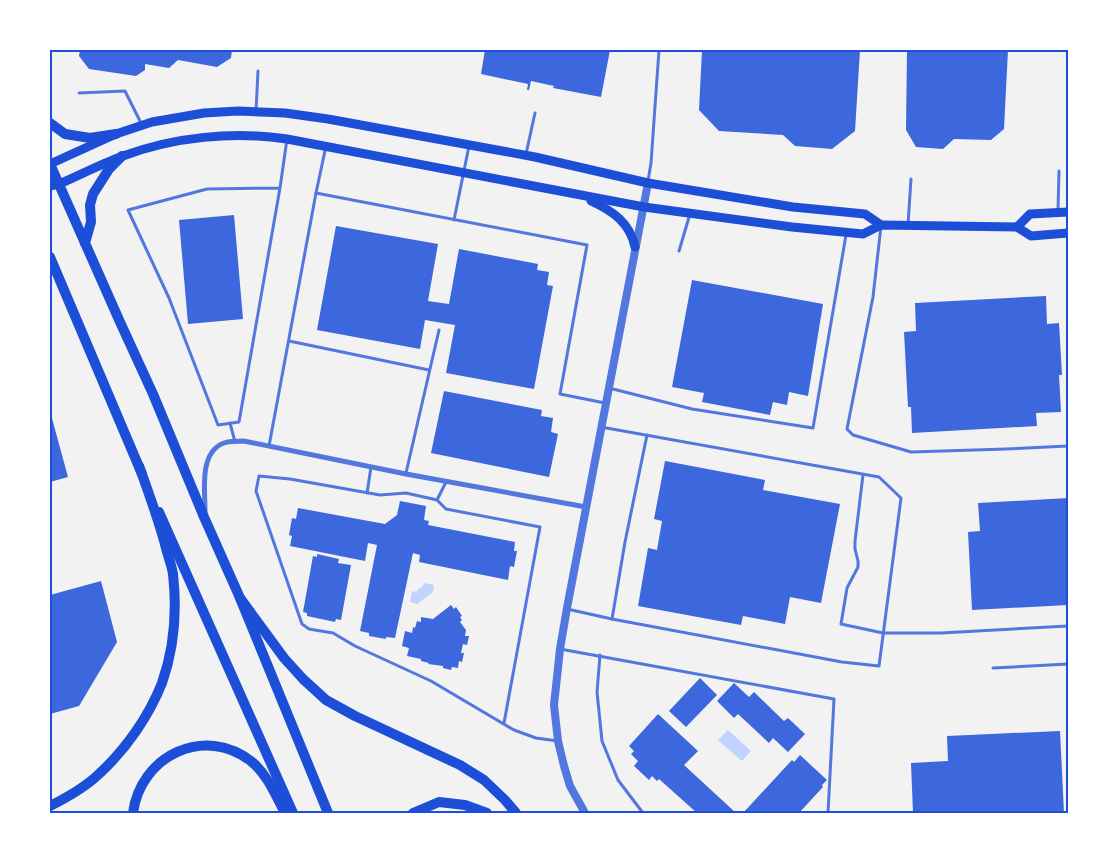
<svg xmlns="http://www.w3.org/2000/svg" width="1118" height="863" viewBox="0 0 1118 863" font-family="Mulish,sans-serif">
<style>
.water{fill:#bfd3fe}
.building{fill:#3d67dc}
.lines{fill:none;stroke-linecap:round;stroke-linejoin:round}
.service{stroke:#5277de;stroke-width:3}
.minor{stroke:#5277de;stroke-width:5}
.tertiary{stroke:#5277de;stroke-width:8}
.secondary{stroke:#1d4ed8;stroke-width:9}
.trunk{stroke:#1d4ed8;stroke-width:10}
.motorway{stroke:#1d4ed8;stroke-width:10}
.neatline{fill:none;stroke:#1d4ed8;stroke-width:2}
</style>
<rect width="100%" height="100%" fill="#f2f2f2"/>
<g class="water">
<path d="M424 583 434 585 433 592 417 604 410 602 412 591 415 592 423 586Z"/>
<path d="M728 730 751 751 742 761 718 740Z"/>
</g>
<g class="building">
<path d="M80 50H232L231 58 217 67 178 60 169 68 145 64V70L136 76 89 69 79 56Z"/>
<path d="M485 50H610L601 97 553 88 554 86 531 81 529 90H527L528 84 481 74Z"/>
<path d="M702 50H860L855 131 832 149 795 146 783 135 719 131 699 110Z"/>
<path d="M907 50H1008L1004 129 991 140 954 139 943 149 916 147 906 130Z"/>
<path d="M234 215 243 319 188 324 179 220Z"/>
<path d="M336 226 438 244 428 301 449 304 459 249 538 264 537 270 549 272 547 285 553 286 534 389 446 373 455 325 425 320 420 349 317 330Z"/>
<path d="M692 280 823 304 808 396 789 392 787 405 773 402 770 415 702 402 704 393 672 387Z"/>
<path d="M1046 296 1047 324 1059 323 1062 375H1059L1061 412 1036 413 1037 426 912 433 911 407H908L904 332 916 331 915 303Z"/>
<path d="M444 391 542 410 541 416 553 418 551 432 558 434 549 477 431 453Z"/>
<path d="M50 411 68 477 50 482Z"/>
<path d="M665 461 765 480 763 490 840 504 821 603 790 597 785 624 743 616 741 625 638 606 648 548 657 550 662 521 654 519Z"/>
<path d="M1068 498V605L972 610 968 532 980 531 978 503Z"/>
<path d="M400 501 426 506 424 520 429 521 428 525 515 542 514 551H517L514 567 510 566 508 580 419 562 420 555 413 553 395 638 386 637V639L369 636V633L360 631 377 545 368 543 365 561 290 546 292 536 289 535 292 518 296 519 298 508 385 524 397 515Z"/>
<path d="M317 554 339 559 338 563 351 565 341 620 336 619 335 622 307 616V613L303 612 313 556 317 557Z"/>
<path d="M101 581 117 642 79 706 50 714V595Z"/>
<path d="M451 605 454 609 456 607 462 616 460 617 462 620 460 622 466 630 465 636H469L467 645 463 644 461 653H464L462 662 459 661 458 668 452 667 451 670 443 668V666L428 664 429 663 421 661V659L407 656 409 648 402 646 405 631 412 633 413 627 415 628 417 621 421 622V617L433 619Z"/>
<path d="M700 678 717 695 686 727 669 711Z"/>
<path d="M734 683 749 697 754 692 784 721 788 718 805 734 788 752 773 738 769 743 738 714 734 718 717 701Z"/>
<path d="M658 714 698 751 684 765 736 813H697L659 779 657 781 652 776 649 780 634 766 638 761 631 754 634 751 629 746Z"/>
<path d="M1060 731 1064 813H913L911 763 948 761 947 736Z"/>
<path d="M800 755 827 780 822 785 823 787 799 813H743L792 760 794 762Z"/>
</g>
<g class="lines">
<g class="service">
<path d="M79 93 125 91 142 125"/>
<path d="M256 111 258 71"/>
<path d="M526 154 535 113"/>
<path d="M648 181 651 163 659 50"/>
<path d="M280 188 207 189 128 210 169 298 218 425 239 422 280 188 287 139"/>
<path d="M316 193 326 146"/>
<path d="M1058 210 1059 171"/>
<path d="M454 220 469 146"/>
<path d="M908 225 911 179"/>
<path d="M881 226 873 297 847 429 853 435 911 452 1006 449 1068 446"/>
<path d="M679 251 690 214"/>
<path d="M289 341 429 370"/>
<path d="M609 388 692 409 813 428 846 235"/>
<path d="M230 423 235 442"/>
<path d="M269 446 316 193 587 245 560 394 605 403"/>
<path d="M406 473 439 330"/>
<path d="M863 475 855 541V549L858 561V567L847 588 841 624 883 633H941L1068 626"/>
<path d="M367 493 371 467"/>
<path d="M437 500 446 482"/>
<path d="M567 609 612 619 842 662 879 666 901 498 879 477 601 427"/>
<path d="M612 619 625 542 647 435"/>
<path d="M560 649 834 699 828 813"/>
<path d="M600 655 597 692 602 741 618 780 643 813"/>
<path d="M993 668 1068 664"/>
<path d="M504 723 540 527 446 509 437 500 406 493 380 495 290 479 259 476 256 491 302 624 309 629 333 633 355 646 431 681 514 730 536 738 558 741"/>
</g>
<path class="minor" d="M205 511C205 490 199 452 224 443 229 441 238 441 244 441L406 474 586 507"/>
<path class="tertiary" d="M585 813 570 786 564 766 558 741 554 705 560 649 567 608 648 183"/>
<g class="secondary">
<path d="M50 164 116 134 152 122 204 113 238 111 285 113 328 119 535 157 648 183 793 207 865 214 881 225"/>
<path d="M50 186 59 184C80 175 101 164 123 156 174 137 233 131 287 139L644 207 792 227 863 234 881 225 1017 227 1031 236 1068 233"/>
<path d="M591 201C613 211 630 223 635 247"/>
<path d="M1017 227 1030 214 1068 212"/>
</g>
<g class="trunk">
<path d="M50 123 65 134 90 138 116 134"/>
<path d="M50 164 120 322 153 394 204 517 240 598 328 813"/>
<path d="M85 243 91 222 90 205 93 194 109 169 122 156"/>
<path d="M50 257 142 474"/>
<path d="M159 512 293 813"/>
</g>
<g class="motorway">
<path d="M240 598 284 658 303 679 326 700 355 716 460 765 484 780 505 800 516 813"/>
<path d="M50 806C68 797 86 787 100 773 126 749 149 716 162 683 174 649 177 610 173 574 172 567 169 559 167 552 160 523 149 494 139 466"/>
<path d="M133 813C140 756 205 724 252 762 267 774 276 796 285 813"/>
<path d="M413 813 439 802 465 805 487 813"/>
</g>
</g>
<rect width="1118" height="863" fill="none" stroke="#ffffff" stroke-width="102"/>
<rect x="51" y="51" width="1016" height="761" class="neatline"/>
</svg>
